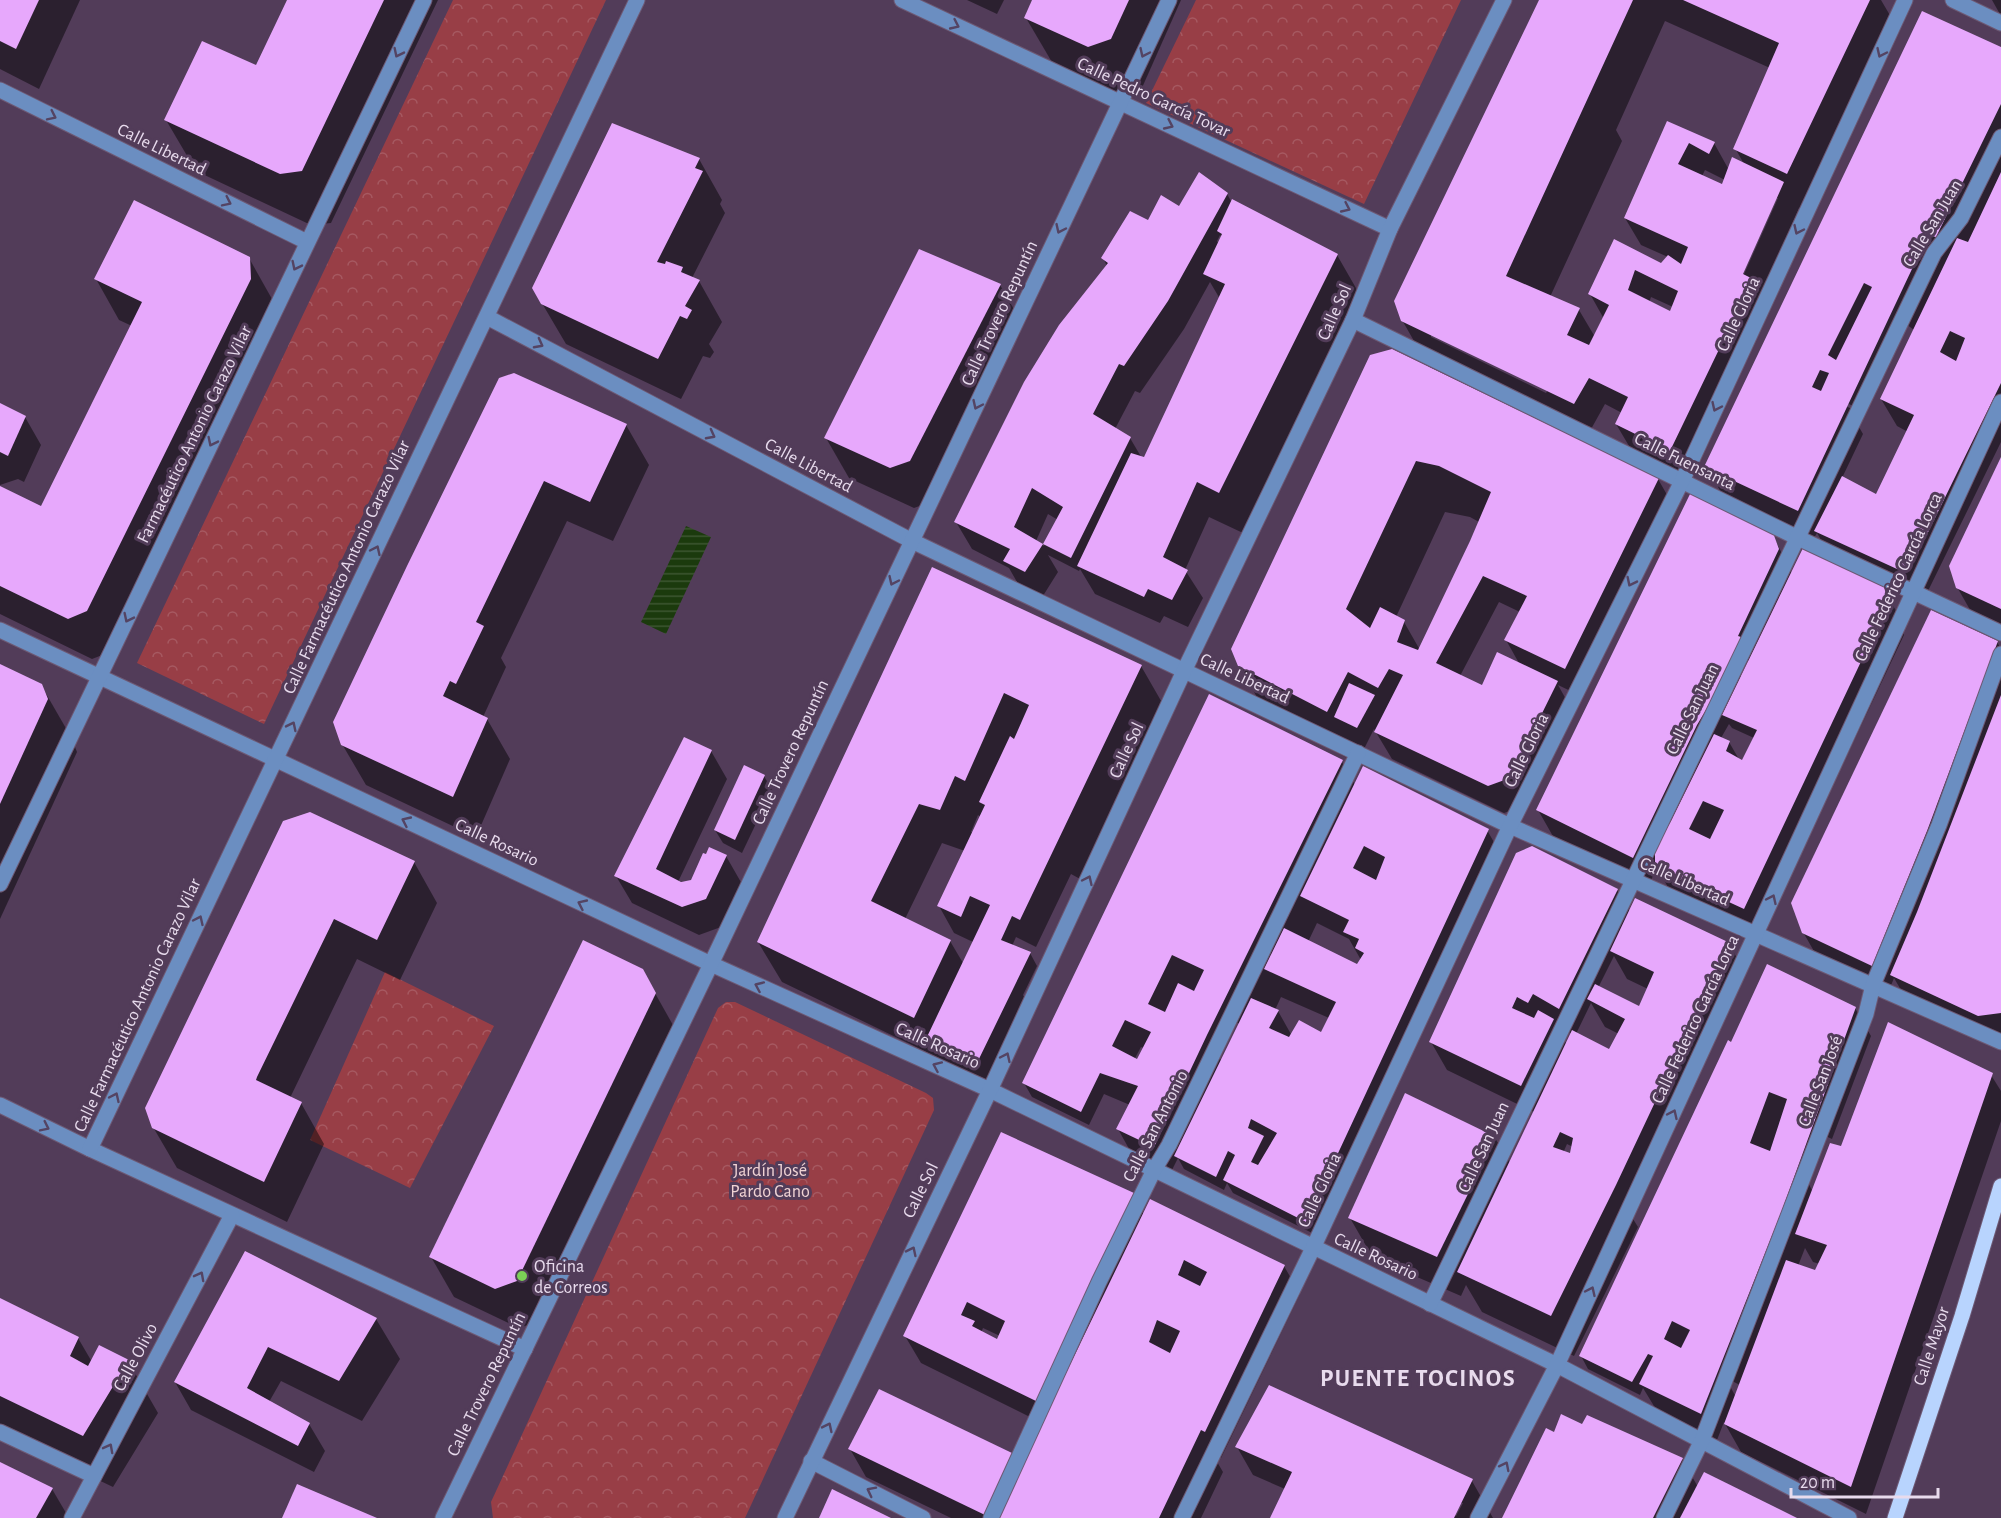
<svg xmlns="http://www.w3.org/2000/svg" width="2001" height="1518" viewBox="0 0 2001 1518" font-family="'Alegreya Sans',sans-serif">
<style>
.park{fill:url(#park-crowns)}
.water{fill:url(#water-rules)}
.shadow{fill:#0007;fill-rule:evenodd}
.building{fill:#e7a8fc;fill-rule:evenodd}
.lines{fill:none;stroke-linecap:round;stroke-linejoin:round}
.minor-casing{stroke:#6d5974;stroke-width:17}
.major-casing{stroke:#6d5974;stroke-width:17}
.minor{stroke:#6b8ec1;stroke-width:15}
.major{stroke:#b8d4fe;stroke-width:15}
.oneway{stroke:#544463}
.poi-dot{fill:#7bd156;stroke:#523c59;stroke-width:2}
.labels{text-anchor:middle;stroke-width:6;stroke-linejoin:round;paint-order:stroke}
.street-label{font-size:18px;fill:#e8dbed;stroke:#523c59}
.park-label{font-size:18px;fill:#f0d3d4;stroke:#523c59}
.poi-label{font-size:18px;fill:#e8dbed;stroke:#523c59;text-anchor:start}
.district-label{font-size:24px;font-weight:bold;letter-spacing:1.5px;fill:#e8dbed;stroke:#523c59}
</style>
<defs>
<pattern id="park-crowns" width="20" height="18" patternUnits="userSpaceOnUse" patternTransform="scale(1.5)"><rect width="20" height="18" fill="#983e46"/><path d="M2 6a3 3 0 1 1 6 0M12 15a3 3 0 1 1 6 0" fill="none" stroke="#a65961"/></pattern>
<pattern id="water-rules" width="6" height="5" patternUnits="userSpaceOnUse" patternTransform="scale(1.5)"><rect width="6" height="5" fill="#1b3a0d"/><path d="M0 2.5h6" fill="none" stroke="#3c5631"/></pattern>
</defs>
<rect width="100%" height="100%" fill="#523c59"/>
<g class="park">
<path d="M453 0H606L264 724 137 663Z"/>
<path d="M1196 0H1461L1364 204 1146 103Z"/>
<path d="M385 972 494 1026 410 1188 310 1140Z"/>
<path d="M726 1002H735L926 1093 933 1098 934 1110 745 1518H493L491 1502 718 1008Z"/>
</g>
<path class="water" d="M686 526 711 537 666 634 641 622Z"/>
<g class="shadow">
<path d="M0 0H80L39 89 0 69Z"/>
<path d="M289 0H438L331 223 311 225 196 171 166 120 257 67Z"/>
<path d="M967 0H1004L997 14Z"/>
<path d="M1034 0H1181L1141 90 1118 99 1056 69 1026 18Z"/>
<path d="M1541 0H1881L1898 29 1810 214 1799 208 1686 478 1632 451 1616 424 1622 413 1605 404 1590 431 1577 425 1571 437 1658 479 1674 507 1581 696 1558 685 1572 710 1526 805 1504 813 1392 759 1374 729 1357 763 1269 718 1239 666 1430 369 1402 320ZM1665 21 1770 68 1735 148 1744 164 1729 170 1714 143 1668 123 1625 218 1641 245 1668 257 1661 265 1614 241 1590 294 1604 319 1595 337 1579 310 1550 297 1622 141 1616 130ZM1705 170 1725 180 1722 186 1702 176ZM1775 198H1778L1741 281 1739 280ZM1651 297 1673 307 1670 313 1649 303ZM1431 334 1548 390 1546 393 1431 337ZM1445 512 1470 517 1479 522 1420 650 1404 622 1396 617ZM1499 602 1520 612 1506 640 1520 665 1483 687 1460 676Z"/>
<path d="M1992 0H2001V16Z"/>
<path d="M2001 49V442L1927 593 1832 559 1817 533 1814 538 1722 494 1706 466ZM1902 321 1914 330 1881 399 1897 426 1908 432 1876 496 1842 478 1863 434 1855 420ZM1835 397 1855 407 1854 410 1835 401Z"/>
<path d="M699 159 722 200 720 204 725 213 692 278 699 281 722 322 709 344 714 352 710 358 703 356 681 399 566 344 533 288Z"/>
<path d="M1227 194 1231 201 1337 255 1360 295 1243 533 1209 517 1185 570 1203 598 1188 627 1164 616 1160 623 1095 594 1080 569 1079 571 1048 555 1058 572 1041 599 1021 589 1009 568 972 549 956 522 1107 266 1103 258 1148 222 1184 212ZM1220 235 1222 237 1219 245 1217 241ZM1210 282 1220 299 1143 460 1130 438 1115 429 1135 391 1140 393 1184 329ZM1048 514 1058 520 1044 546 1036 541Z"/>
<path d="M249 258 272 299 273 320 110 652 92 659 0 614V487L41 508 132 326 119 320 96 279Z"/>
<path d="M1000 285 1023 325 933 501 914 508 849 478 826 438Z"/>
<path d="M0 405 25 417 41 445 24 482 18 479 0 485Z"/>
<path d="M626 425 649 465 613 541 567 521 501 658 506 667 483 717 487 719 510 759 476 837 366 785 342 744 408 566Z"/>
<path d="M2001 458V629L1973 615 1957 587Z"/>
<path d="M1771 532 1792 573 1883 588 1899 616 1904 635 1842 766 1830 760 1760 936 1673 896 1657 868 1649 884 1554 838 1538 810ZM1744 659 1750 661 1742 678 1738 672ZM1729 724 1732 728 1754 738 1743 763 1740 761 1729 742 1721 738Z"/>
<path d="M932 569 1141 666 1164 706 1082 880 1071 874 1036 947 1016 937 1012 946 1030 953 1037 966 1023 995 1031 1009 993 1090 944 1067 939 1058 782 982 758 942ZM978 815 981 817 973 833 971 832ZM942 843 965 851 939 906 954 933 973 942 963 963 950 941 905 919Z"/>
<path d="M1997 642 2001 649V1042L1908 1002 1894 978 1888 993 1819 960 1803 932Z"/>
<path d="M0 666 41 685 71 737 77 752 0 919Z"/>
<path d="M711 751 727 779 678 882 692 881 726 856 742 884 721 927 699 935 632 903 616 876Z"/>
<path d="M1342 762 1355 785 1487 830 1503 858 1383 1115 1314 1234 1233 1193 1227 1183 1224 1190 1184 1169 1178 1158 1170 1174 1133 1156 1118 1129 1130 1105 1104 1094 1089 1125 1032 1097 1024 1083ZM1317 923 1349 939 1361 960 1357 966 1308 942ZM1281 997 1329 1018 1322 1034 1292 1036 1278 1011 1275 1010ZM1229 1019 1240 1024 1222 1062 1214 1049ZM1141 1047 1144 1048 1138 1061 1134 1060Z"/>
<path d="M764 776 772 790 742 853 723 843 715 830Z"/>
<path d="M284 822 414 862 437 903 400 980 357 959 290 1098 301 1103 324 1144 287 1222 177 1168 153 1127Z"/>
<path d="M1617 890 1630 912 1729 944 1745 972 1630 1214 1638 1227 1574 1356 1482 1312 1466 1285 1461 1296 1373 1258 1350 1218 1495 1138 1510 1163 1534 1112 1447 1070 1431 1042ZM1614 956 1627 979 1648 989 1640 1008 1598 988ZM1591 1003 1605 1027 1619 1034 1609 1051 1576 1034ZM1555 1024 1572 1034 1567 1045ZM1567 1144 1573 1147 1571 1155 1563 1153Z"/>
<path d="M642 970 678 1034 540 1321 519 1328 454 1297 431 1257Z"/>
<path d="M1855 1008 1871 1036 1832 1139 1821 1134 1806 1179 1813 1192 1991 1075 2001 1091V1121L1866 1514 1741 1452 1724 1422 1717 1440 1657 1411 1643 1388 1640 1395 1588 1369 1581 1356 1732 1044ZM1805 1248 1813 1262 1820 1264 1816 1272 1798 1266ZM1728 1379 1740 1385 1736 1397 1727 1381Z"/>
<path d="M1133 1194 1144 1215 1284 1266 1300 1294 1221 1458 1213 1455 1223 1472 1201 1518H951L866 1477 850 1449 1011 1454 1021 1471 1044 1424 921 1363 905 1336ZM983 1328 1000 1336 997 1341 981 1333Z"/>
<path d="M0 1299 78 1338 92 1362 128 1361 158 1413 113 1487 0 1433Z"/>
<path d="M210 1317 376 1319 400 1359 362 1421 281 1381 269 1402 309 1424 325 1451 314 1472 191 1410 175 1382Z"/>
<path d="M1583 1426 1682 1459 1698 1487 1794 1518H1503L1555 1434Z"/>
<path d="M1237 1447 1472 1481 1493 1518H1272L1285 1489 1253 1475ZM1459 1503H1463L1456 1516 1454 1515Z"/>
<path d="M0 1463 52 1489 69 1518H0Z"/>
</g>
<g class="building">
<path d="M0 0H39L16 49 0 41Z"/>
<path d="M287 0H384L302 171 280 174 164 120 202 41 256 65Z"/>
<path d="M1032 0H1129L1111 39 1088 47 1024 18Z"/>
<path d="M1539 0H1633L1506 276 1580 308 1567 335 1589 345 1609 305 1588 294 1614 239 1661 263 1668 255 1681 264 1688 247 1624 218 1667 121 1715 142 1709 154 1689 143 1678 164 1722 184 1732 157 1784 182 1743 274 1753 279 1670 451 1615 424 1628 397 1589 378 1574 404 1401 321 1394 301ZM1635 270 1678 291 1670 311 1628 290Z"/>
<path d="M1683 0H1870L1787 174 1733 149 1779 43Z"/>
<path d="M1922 11 2001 47V104L1936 237 1928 235 1798 511 1704 467ZM1864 283 1872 287 1836 360 1828 355ZM1820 370 1829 373 1821 391 1812 387Z"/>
<path d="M612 123 700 158 695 168 703 171 657 262 665 264 666 261 683 267 681 272 700 280 685 306 692 310 687 319 680 316 658 359 541 304 532 288Z"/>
<path d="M1199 172 1228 193 1168 301 1124 366 1119 364 1093 414 1131 437 1071 558 1043 544 1025 572 1003 561 1010 549 954 522 1024 382 1059 325 1108 263 1101 258 1130 211 1148 220 1161 195 1179 206ZM1032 488 1063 507 1043 544 1014 527Z"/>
<path d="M2001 172V383L1912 565 1897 569 1814 531 1842 476 1876 494 1914 415 1880 399 1957 238 1968 242ZM1950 331 1965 338 1956 361 1940 352Z"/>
<path d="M1232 199 1338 254 1219 493 1197 482 1163 557 1188 570 1172 600 1148 589 1144 597 1077 566 1131 453 1144 457 1225 284 1203 274 1222 234 1217 231Z"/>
<path d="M134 200 250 257 251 279 87 611 68 619 0 586V486L41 506 142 302 94 279Z"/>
<path d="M919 249 1001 284 910 461 890 468 824 438Z"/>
<path d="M1392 349 1659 478 1565 669 1504 640 1527 596 1483 576 1436 663 1482 685 1497 652 1558 681 1510 778 1488 786 1374 732 1403 675 1389 669 1378 688 1348 672 1327 712 1238 666 1231 649 1370 355ZM1416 461 1439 466 1491 492 1470 541 1418 650 1397 642 1405 620 1380 607 1370 628 1346 609Z"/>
<path d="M514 373 627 424 590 502 544 481 476 622 484 626 456 684 450 681 443 696 488 718 453 797 341 745 333 722 407 566 499 378Z"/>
<path d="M0 403 26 416 8 456 0 452Z"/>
<path d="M2001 457V609L1956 588 1949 566Z"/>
<path d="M1691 492 1772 530 1779 549 1738 636 1741 637 1716 693 1697 725 1633 858 1536 810Z"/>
<path d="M1803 548 1884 587 1889 606 1866 651 1744 909 1655 868V849L1671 821 1714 734 1730 741 1726 751 1742 760 1757 730 1722 715ZM1703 801 1724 810 1710 839 1689 829Z"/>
<path d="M932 567 1142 665 1020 920 1012 916 1001 940 1031 952 977 1063 926 1039 990 905 970 896 961 917 937 906 985 805 979 802 1010 736 1014 739 1029 705 1004 693 965 781 955 776 940 810 919 804 871 901 951 940 914 1018 757 942Z"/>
<path d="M1931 610 1998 641 1927 831 1872 966 1802 933 1791 903Z"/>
<path d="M0 664 42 684 48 699 0 804Z"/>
<path d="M1349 683 1375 695 1357 728 1334 717Z"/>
<path d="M1209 694 1343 760 1207 1035 1154 1147 1116 1129 1138 1086 1100 1073 1081 1112 1022 1083ZM1172 955 1204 970 1194 991 1178 983 1165 1012 1148 1004ZM1125 1020 1151 1032 1137 1059 1112 1046Z"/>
<path d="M2001 695V1013L1978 1016 1890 975 1917 912Z"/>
<path d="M684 737 712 750 656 869 681 882 691 880 703 853 706 854 709 847 727 855 706 899 682 907 614 876Z"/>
<path d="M744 765 765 775 735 840 714 830Z"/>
<path d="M1363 766 1489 829 1306 1222 1223 1180 1235 1155 1228 1151 1216 1177 1174 1156 1251 998 1279 1010 1269 1028 1289 1037 1299 1020 1321 1032 1336 1002 1264 969 1284 928 1357 964 1364 953 1355 948 1359 939 1343 932 1349 920 1300 896ZM1364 846 1385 857 1376 880 1353 868ZM1251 1119 1277 1133 1258 1165 1251 1162 1264 1136 1248 1128Z"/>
<path d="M310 812 415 861 377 940 334 919 257 1077 256 1080 302 1102 264 1182 152 1128 145 1108 283 821Z"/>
<path d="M1532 846 1618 889 1559 1009 1533 994 1528 1003 1517 997 1512 1008 1534 1018 1538 1010 1554 1019 1521 1086 1429 1042 1516 853Z"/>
<path d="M1635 898 1730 943 1616 1185 1551 1316 1457 1272 1572 1030 1609 1049 1625 1019 1587 999 1595 984 1639 1006 1654 972 1610 951ZM1560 1132 1573 1138 1570 1153 1553 1147Z"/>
<path d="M583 940 643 969 656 993 517 1281 495 1289 429 1257Z"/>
<path d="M1767 964 1856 1007 1781 1213 1701 1414 1639 1384 1653 1356 1648 1354 1632 1382 1579 1356 1728 1040 1731 1042ZM1769 1092 1787 1099 1770 1151 1750 1143ZM1672 1321 1690 1330 1681 1348 1664 1339Z"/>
<path d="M1888 1022 1993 1073 1851 1487 1724 1424 1786 1260 1815 1270 1827 1245 1795 1234 1830 1143 1841 1146Z"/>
<path d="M1405 1093 1496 1137 1437 1257 1348 1218Z"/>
<path d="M1001 1132 1134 1193 1038 1402 903 1336ZM967 1302 1005 1321 997 1339 972 1326 975 1321 961 1315Z"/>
<path d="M1150 1199 1285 1265 1205 1432 1201 1430 1159 1518H996ZM1184 1260 1207 1272 1200 1286 1178 1275ZM1157 1320 1180 1331 1170 1353 1149 1342Z"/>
<path d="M245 1251 377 1318 339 1381 268 1347 247 1388 310 1423 298 1446 174 1382Z"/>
<path d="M0 1298 79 1337 70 1356 88 1366 99 1345 129 1360 83 1436 0 1396Z"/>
<path d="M1269 1385 1473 1479 1454 1518H1270L1292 1472 1235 1447Z"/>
<path d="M879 1389 1012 1453 985 1515 848 1449Z"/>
<path d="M1561 1414 1582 1424 1587 1415 1683 1458 1653 1518H1502L1546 1428 1554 1432Z"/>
<path d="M0 1462 53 1488 36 1518H0Z"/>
<path d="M1704 1472 1797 1518H1680Z"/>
<path d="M297 1484 377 1518H282Z"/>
<path d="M832 1489 891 1518H819Z"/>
</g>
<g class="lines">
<g class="minor-casing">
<g id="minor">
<path d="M902 0 1390 229"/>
<path d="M1953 0 2001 23"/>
<path d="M0 90 307 242"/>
<path d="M487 317 912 541 1510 826 2001 1042"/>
<path d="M1353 320 1796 537 2001 633"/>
<path d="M0 630 711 964 990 1090 1557 1365 1849 1518"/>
<path d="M0 884 424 0"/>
<path d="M0 1105 90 1149 525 1349"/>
<path d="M90 1149 637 0"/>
<path d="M1430 1304 1934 253 1961 218 2001 137"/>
<path d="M0 1432 94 1476"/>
<path d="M811 1461 923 1518"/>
<path d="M72 1518 232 1215"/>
<path d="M443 1518 711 964 1169 0"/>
<path d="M785 1518 990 1090 1184 671 1353 320 1390 229 1504 0"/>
<path d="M991 1518 1099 1282 1154 1170 1169 1145 1358 753"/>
<path d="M1182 1518 1313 1248 1510 826 1682 481 1905 0"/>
<path d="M1478 1518 1557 1365 2001 402"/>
<path d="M1664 1518 1702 1440 1866 1014 1873 985 1939 825 2001 654"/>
</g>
</g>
<g class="major-casing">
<path id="major" d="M1895 1518 1962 1316 2001 1186"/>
</g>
<use href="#minor" class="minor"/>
<use href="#major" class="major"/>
</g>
<defs><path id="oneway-chevron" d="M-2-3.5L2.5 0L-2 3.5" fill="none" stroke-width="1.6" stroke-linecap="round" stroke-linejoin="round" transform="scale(1.5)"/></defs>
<g class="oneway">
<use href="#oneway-chevron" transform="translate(955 25) rotate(25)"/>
<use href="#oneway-chevron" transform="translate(398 53) rotate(116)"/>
<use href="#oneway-chevron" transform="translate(1144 53) rotate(115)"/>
<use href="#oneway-chevron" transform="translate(1881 53) rotate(115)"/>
<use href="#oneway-chevron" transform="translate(52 116) rotate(26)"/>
<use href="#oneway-chevron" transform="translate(1169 125) rotate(25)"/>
<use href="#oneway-chevron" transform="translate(227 202) rotate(26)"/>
<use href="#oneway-chevron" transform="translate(1346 208) rotate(25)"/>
<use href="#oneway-chevron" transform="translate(1060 229) rotate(115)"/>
<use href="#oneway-chevron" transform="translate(1798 230) rotate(115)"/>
<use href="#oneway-chevron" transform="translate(296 266) rotate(116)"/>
<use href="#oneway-chevron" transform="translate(539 344) rotate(28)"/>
<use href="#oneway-chevron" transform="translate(977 405) rotate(115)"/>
<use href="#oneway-chevron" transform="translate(1716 407) rotate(115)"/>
<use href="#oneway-chevron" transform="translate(711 435) rotate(28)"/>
<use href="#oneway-chevron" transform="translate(212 442) rotate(116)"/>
<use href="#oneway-chevron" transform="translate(376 550) rotate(-65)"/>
<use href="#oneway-chevron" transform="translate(893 581) rotate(115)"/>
<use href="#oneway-chevron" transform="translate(1631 582) rotate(116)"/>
<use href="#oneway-chevron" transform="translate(128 618) rotate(116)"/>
<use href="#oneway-chevron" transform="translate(292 726) rotate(-64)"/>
<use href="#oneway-chevron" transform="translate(406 821) rotate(-155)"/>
<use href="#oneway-chevron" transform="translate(1088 880) rotate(-65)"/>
<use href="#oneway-chevron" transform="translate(1772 899) rotate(-65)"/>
<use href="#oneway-chevron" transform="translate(582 904) rotate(-155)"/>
<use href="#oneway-chevron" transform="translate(199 920) rotate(-65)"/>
<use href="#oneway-chevron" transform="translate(759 986) rotate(-156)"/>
<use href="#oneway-chevron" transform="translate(1006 1057) rotate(-65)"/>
<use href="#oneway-chevron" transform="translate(937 1066) rotate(-156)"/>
<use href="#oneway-chevron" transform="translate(115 1097) rotate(-65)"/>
<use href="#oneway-chevron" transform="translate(1673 1114) rotate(-65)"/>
<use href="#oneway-chevron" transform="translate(45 1127) rotate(26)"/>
<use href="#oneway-chevron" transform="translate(912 1251) rotate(-64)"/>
<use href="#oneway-chevron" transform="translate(200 1276) rotate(-62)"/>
<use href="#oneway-chevron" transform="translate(1591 1291) rotate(-65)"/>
<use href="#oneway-chevron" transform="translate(828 1427) rotate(-64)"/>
<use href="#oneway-chevron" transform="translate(109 1448) rotate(-62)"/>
<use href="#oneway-chevron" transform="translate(1505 1466) rotate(-63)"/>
<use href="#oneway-chevron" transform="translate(871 1491) rotate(-153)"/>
</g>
<circle class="poi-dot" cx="522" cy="1276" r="6"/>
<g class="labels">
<g class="street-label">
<text transform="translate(1154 97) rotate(25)" y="6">Calle Pedro García Tovar</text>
<text transform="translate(162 149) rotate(26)" y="6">Calle Libertad</text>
<text transform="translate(1932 223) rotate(-59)" y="6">Calle San Juan</text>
<text transform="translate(1334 312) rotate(-66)" y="6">Calle Sol</text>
<text transform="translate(999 313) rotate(-65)" y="6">Calle Trovero Repuntín</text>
<text transform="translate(1738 314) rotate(-65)" y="6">Calle Gloria</text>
<text transform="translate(194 434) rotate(-64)" y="6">Farmacéutico Antonio Carazo Vilar</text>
<text transform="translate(1685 461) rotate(26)" y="6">Calle Fuensanta</text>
<text transform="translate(809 465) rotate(28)" y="6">Calle Libertad</text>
<text transform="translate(346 567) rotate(-65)" y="6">Calle Farmacéutico Antonio Carazo Vilar</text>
<text transform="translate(1898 577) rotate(-65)" y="6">Calle Federico García Lorca</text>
<text transform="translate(1245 678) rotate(25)" y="6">Calle Libertad</text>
<text transform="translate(1692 709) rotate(-64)" y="6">Calle San Juan</text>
<text transform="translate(1126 750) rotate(-65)" y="6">Calle Sol</text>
<text transform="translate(1526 750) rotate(-64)" y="6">Calle Gloria</text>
<text transform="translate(790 752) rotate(-65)" y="6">Calle Trovero Repuntín</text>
<text transform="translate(497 842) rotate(25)" y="6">Calle Rosario</text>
<text transform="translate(1685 881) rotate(24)" y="6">Calle Libertad</text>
<text transform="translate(137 1005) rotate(-65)" y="6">Calle Farmacéutico Antonio Carazo Vilar</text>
<text transform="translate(1695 1019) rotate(-65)" y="6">Calle Federico García Lorca</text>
<text transform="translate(938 1045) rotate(24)" y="6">Calle Rosario</text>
<text transform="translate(1820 1081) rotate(-69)" y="6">Calle San José</text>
<text transform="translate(1155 1126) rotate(-63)" y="6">Calle San Antonio</text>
<text transform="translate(1483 1147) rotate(-65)" y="6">Calle San Juan</text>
<text transform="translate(920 1190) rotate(-64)" y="6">Calle Sol</text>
<text transform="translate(1319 1190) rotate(-65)" y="6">Calle Gloria</text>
<text transform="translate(1376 1256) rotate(25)" y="6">Calle Rosario</text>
<text transform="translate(1931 1346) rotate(-72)" y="6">Calle Mayor</text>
<text transform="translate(135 1357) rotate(-62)" y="6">Calle Olivo</text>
<text transform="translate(486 1384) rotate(-64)" y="6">Calle Trovero Repuntín</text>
</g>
<g class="park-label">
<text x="770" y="1176">Jardín José<tspan x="770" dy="21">Pardo Cano</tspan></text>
</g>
<g class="poi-label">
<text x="534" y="1272">Oficina<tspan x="534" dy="21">de Correos</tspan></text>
</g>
<g class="district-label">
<text x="1418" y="1386">PUENTE TOCINOS</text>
</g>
</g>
<path d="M1791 1488v9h147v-9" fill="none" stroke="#e8dbed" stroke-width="3"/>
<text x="1800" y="1488" font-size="18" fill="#e8dbed" stroke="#523c59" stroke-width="4.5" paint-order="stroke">20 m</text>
</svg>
